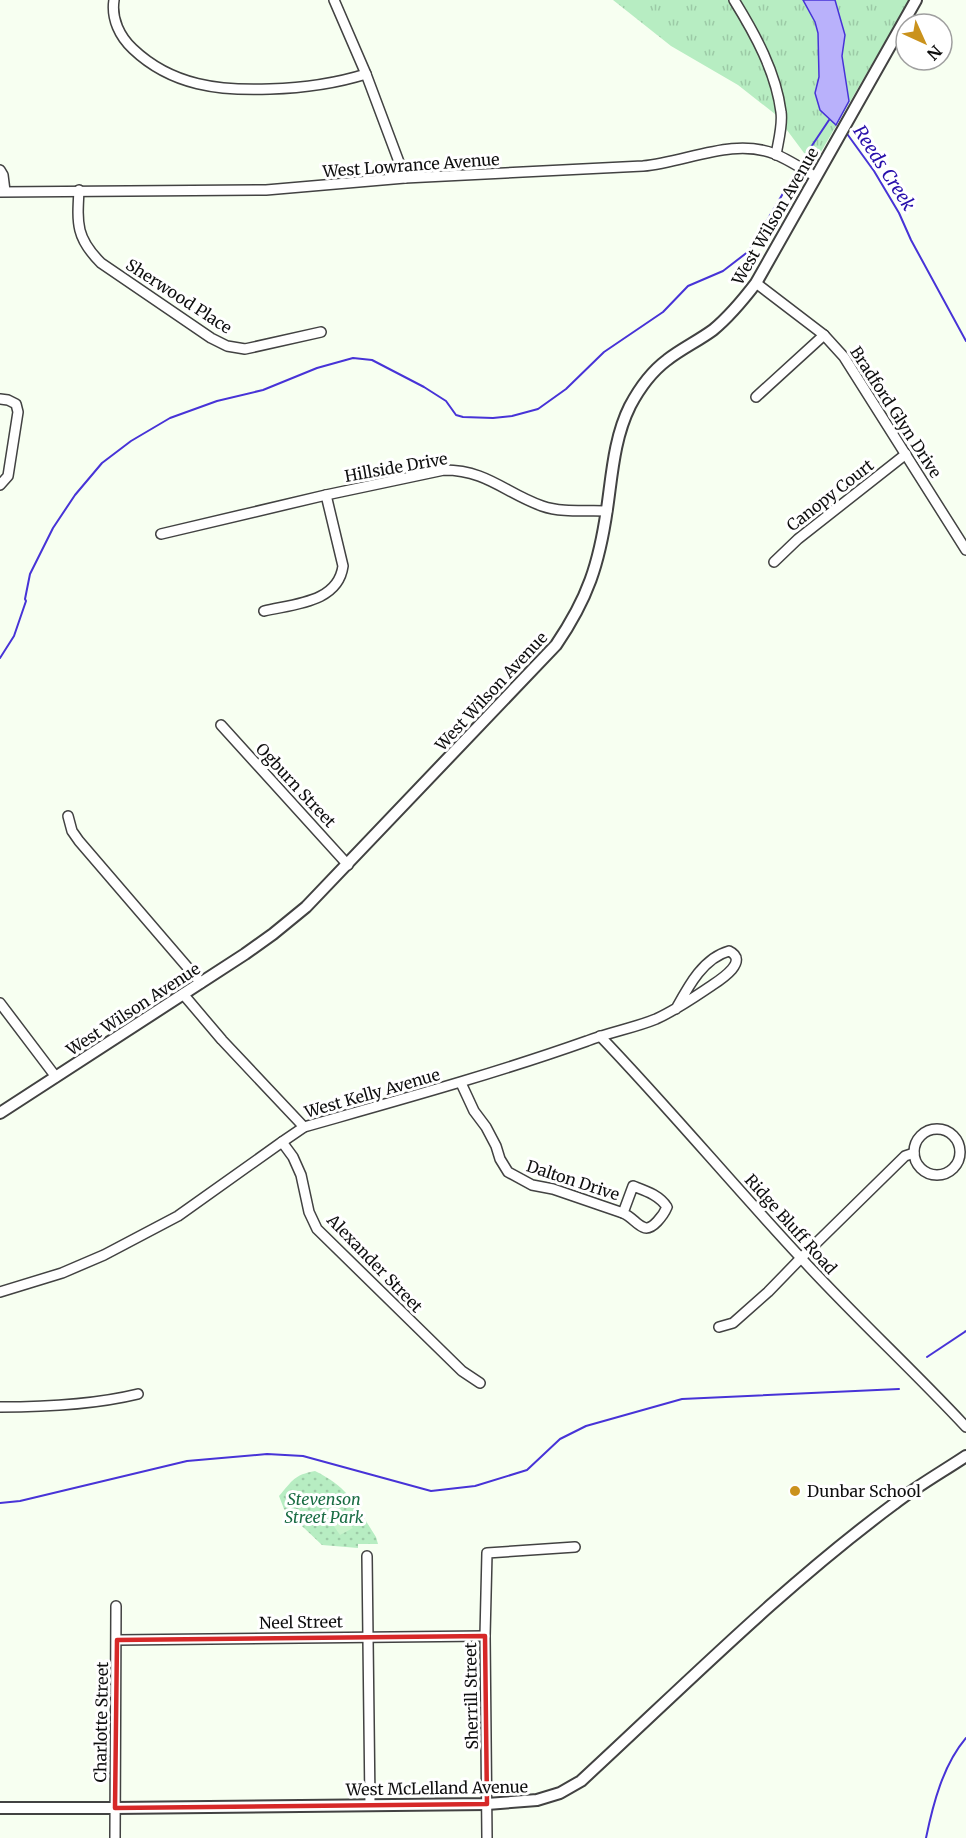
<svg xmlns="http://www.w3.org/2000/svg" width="966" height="1838" viewBox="0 0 966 1838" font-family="Merriweather,serif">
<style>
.grass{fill:url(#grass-tufts)}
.park{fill:url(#park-dots)}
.pitch{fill:#c9f3cc}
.water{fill:#b9b1fb;stroke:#4733d7;stroke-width:1.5}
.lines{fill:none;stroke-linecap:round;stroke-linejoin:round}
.stream{stroke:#4733d7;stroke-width:2}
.minor-casing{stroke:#424242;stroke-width:12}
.tertiary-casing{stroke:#424242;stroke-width:14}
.minor{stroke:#fff;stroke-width:9}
.tertiary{stroke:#fff;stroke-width:10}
.marked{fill:none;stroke:#d62828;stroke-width:4.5;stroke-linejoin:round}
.poi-dot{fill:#ca921c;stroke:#fff;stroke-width:2}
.labels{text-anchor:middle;stroke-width:6;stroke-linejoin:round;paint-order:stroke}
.street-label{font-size:16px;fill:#0f0f0f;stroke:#fff}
.poi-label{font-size:16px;fill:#0f0f0f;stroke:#fff;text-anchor:start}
.park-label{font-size:16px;font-style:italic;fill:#1a6c44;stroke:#fff}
.water-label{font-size:18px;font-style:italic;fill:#270eab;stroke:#fff}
</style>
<defs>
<pattern id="grass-tufts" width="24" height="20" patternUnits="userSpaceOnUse" patternTransform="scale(1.5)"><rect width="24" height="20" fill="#b7edc2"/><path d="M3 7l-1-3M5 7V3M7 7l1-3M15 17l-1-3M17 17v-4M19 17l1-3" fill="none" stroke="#9ccaa6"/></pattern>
<pattern id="park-dots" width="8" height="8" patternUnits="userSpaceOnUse" patternTransform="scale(1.5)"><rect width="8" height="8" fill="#b7edc2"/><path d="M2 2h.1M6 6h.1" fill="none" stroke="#9ccaa6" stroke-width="1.8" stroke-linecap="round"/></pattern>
</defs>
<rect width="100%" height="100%" fill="#f7fff1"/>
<path class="grass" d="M613 0H909L818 157 810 161 775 114 738 85 671 46Z"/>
<path class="park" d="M315 1471C350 1488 356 1506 376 1537L378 1544H358V1548L322 1545 284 1509 279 1496C293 1480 294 1475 315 1471Z"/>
<path class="pitch" d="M346 1517 353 1528 340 1535 333 1525Z"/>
<path class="water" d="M803 0H835L845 35 842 56 849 101 836 125 820 110 815 93 819 77 818 33 815 22Z"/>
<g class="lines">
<g class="stream">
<path d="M845 131 874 171 899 213 911 240 966 341"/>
<path d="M809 150 829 120"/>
<path d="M0 658 14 636 26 601 25 599 30 574 53 528 75 495 102 463 131 441 170 418 217 401 263 390 317 368 353 358 372 360 424 387 446 401 456 415 463 417 493 418 512 416 538 409 566 389 604 352 663 312 688 286 723 271 749 251 785 190"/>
<path d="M927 1357 966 1331"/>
<path d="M0 1503 20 1501 187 1461 267 1454 303 1456 431 1491 475 1486 527 1470 560 1439 586 1426 682 1399 899 1389"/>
<path d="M926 1838C933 1804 943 1765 966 1738"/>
</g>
<g class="minor-casing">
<g id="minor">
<path d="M114 0C111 19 120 37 133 49 172 86 220 91 270 89 303 88 334 84 366 74L334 0"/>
<path d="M734 0C755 34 776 72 781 112 783 125 778 142 776 155"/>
<path d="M366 74 405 178"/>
<path d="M0 170 3 175 5 191"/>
<path d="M79 190C77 224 76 238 101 263L211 338 227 346 245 349 321 332"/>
<path d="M0 192 266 190 405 178 643 166C687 162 733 137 775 154 789 160 803 169 816 177"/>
<path d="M756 283 824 335 844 357 966 550"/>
<path d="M756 397 824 335"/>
<path d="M0 399 8 400 16 404 18 412 8 476 0 485"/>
<path d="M161 534 326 495 444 470C487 470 505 493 542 506 562 513 586 510 607 511"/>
<path d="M774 562 798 539 906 454"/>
<path d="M264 611C293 604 338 603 343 566L326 495"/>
<path d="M221 725 348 865"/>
<path d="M68 816 72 831 79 841 201 983"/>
<path d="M183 994 222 1040 304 1127"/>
<path d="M0 1003 56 1077"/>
<path d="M600 1036C669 1108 733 1185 801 1258 854 1316 912 1369 966 1427"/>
<path d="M461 1083 474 1111 486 1127 496 1146 500 1159 508 1172 532 1185 553 1189 623 1213"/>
<circle cx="937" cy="1152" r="23"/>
<path d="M282 1142 293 1157 301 1175 309 1212 317 1229 462 1371 480 1383"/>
<path d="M633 1186C646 1191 659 1195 667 1207 664 1214 652 1232 643 1227 636 1224 632 1217 623 1213Z"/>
<path d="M0 1292 62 1273 104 1255 178 1216 282 1142 304 1127C399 1100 494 1074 587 1041 610 1032 634 1028 656 1019 676 1010 693 998 711 986 720 980 750 961 729 951 703 958 688 987 676 1009"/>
<path d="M719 1327 733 1323 768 1292 801 1258 905 1156 914 1153"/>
<path d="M0 1407C46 1407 93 1405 138 1394"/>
<path d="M367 1556 370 1804"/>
<path d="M117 1640 485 1636"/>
<path d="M115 1838 116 1606"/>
<path d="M487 1838 485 1636 487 1553 575 1547"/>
</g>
</g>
<g class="tertiary-casing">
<g id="tertiary">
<path d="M0 1113 245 954 273 934 306 907 556 645C588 598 599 564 607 509 612 475 614 438 630 406 639 389 651 372 667 360 681 349 698 341 713 330 730 316 743 300 756 283L916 0"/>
<path d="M0 1808H115L487 1804 537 1800 560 1793 581 1781C683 1687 782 1587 894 1504 917 1486 942 1472 966 1456"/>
</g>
</g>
<use href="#minor" class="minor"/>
<use href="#tertiary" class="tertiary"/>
</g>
<path class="marked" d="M485 1636 487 1804 115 1808 117 1640Z"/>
<circle class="poi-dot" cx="795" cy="1491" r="6"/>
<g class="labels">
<g class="street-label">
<text transform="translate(411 165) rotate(-4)" y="6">West Lowrance Avenue</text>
<text transform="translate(775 216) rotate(-60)" y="6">West Wilson Avenue</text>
<text transform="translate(179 296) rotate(33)" y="6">Sherwood Place</text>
<text transform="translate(896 412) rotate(57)" y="6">Bradford Glyn Drive</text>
<text transform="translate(396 467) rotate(-10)" y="6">Hillside Drive</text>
<text transform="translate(830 495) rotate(-38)" y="6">Canopy Court</text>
<text transform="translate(491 691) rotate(-47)" y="6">West Wilson Avenue</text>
<text transform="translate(296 785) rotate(47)" y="6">Ogburn Street</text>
<text transform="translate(133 1009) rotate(-33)" y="6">West Wilson Avenue</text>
<text transform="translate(372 1093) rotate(-16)" y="6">West Kelly Avenue</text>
<text transform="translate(573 1180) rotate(18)" y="6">Dalton Drive</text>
<text transform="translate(791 1224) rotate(48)" y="6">Ridge Bluff Road</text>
<text transform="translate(375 1263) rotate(46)" y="6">Alexander Street</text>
<text transform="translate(301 1622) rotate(-1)" y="6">Neel Street</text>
<text transform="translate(471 1696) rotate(-91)" y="6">Sherrill Street</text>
<text transform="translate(101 1722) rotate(-89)" y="6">Charlotte Street</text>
<text transform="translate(437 1788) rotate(-1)" y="6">West McLelland Avenue</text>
</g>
<g class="poi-label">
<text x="807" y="1497">Dunbar School</text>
</g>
<g class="park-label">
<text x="324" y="1505">Stevenson<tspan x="324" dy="18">Street Park</tspan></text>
</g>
<g class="water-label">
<text transform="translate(884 168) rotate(57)" y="6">Reeds Creek</text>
</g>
</g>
<g transform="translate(924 42) rotate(135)"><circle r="28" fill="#ffffff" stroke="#9f9f9f" stroke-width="1.5"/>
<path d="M0-4.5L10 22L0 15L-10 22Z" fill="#ca921c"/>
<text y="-9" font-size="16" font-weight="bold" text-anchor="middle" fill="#0f0f0f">N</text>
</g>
</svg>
